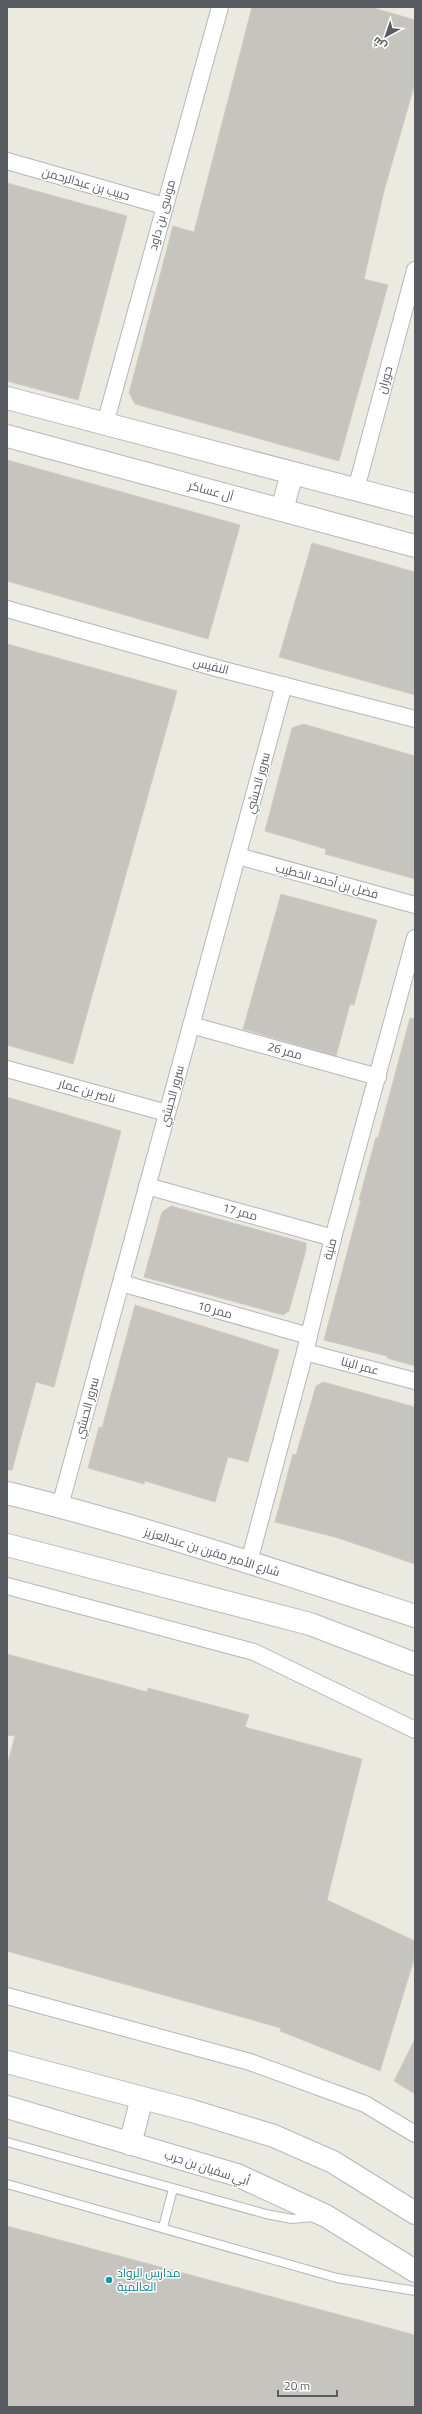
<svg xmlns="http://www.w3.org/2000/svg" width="422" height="2414" viewBox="0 0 422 2414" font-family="'Titillium Web',Cairo,sans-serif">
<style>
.building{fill:#c6c4be;stroke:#d0ccbf}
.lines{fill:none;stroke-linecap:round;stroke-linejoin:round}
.lane-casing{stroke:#b3b6bb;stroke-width:10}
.street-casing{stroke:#b3b6bb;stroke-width:18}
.secondary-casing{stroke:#b4b7bd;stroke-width:24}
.lane{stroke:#fff;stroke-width:8}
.street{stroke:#fff;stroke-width:16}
.secondary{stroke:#fff;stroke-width:22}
.culture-dot{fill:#0f9aa8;stroke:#fff;stroke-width:1.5}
.labels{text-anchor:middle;stroke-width:3;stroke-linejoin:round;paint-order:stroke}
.street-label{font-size:12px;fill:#595c61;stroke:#fff}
.culture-label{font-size:12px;fill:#0d838f;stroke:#fff;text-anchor:start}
</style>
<rect width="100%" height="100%" fill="#ebeae1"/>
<g class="building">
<path d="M252 7H370L415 20V83L384 191 364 279 388 285 339 461 135 404 129 393 173 226 194 232Z"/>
<path d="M7 183 127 216 78 400 7 381Z"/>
<path d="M7 460 240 525 208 639 7 581Z"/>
<path d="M312 543 415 572V695L279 657Z"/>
<path d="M7 644 177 691 73 1064 7 1045Z"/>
<path d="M303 724 415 756V879L325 854 326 849 265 831 292 728Z"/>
<path d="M281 894 377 920 354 1005 350 1004 336 1056 243 1029Z"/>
<path d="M410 1018 415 1019V1366L387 1358V1356L324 1340 361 1200H359L376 1137 378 1138Z"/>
<path d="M7 1097 121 1131 54 1387 36 1382 12 1470H7Z"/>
<path d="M171 1206 306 1243V1250L289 1311 283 1315 144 1277 162 1212Z"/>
<path d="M135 1305 279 1350 248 1462 228 1457 215 1502 145 1481 144 1484 88 1468 99 1427 102 1428Z"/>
<path d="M323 1382 415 1407V1564L335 1537 275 1522 293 1454 296 1455 316 1386Z"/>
<path d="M7 1654 147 1692 148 1688 249 1715 245 1727 362 1759 327 1900 415 1941V1956L380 2071 280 2031 281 2028 7 1951V1766L15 1736 7 1735Z"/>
<path d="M415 2039V2094L394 2081Z"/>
<path d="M7 2226 415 2335V2407H7Z"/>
</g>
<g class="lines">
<g class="lane-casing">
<g id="lane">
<path d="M7 2142 266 2214 292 2219 314 2217"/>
<path d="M7 2184 337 2278 415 2291"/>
<path d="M163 2227 173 2189"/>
</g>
</g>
<g class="street-casing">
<g id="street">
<path d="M7 161 164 206"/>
<path d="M105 424 220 7"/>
<path d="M356 489 415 270"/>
<path d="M7 609 220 669 415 719"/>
<path d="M238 856 415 905"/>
<path d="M191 1025 378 1077"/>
<path d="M7 1069 167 1113"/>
<path d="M147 1186 333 1238"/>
<path d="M121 1283 309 1336"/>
<path d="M305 1352 415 1381"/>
<path d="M60 1506 284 685"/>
<path d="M249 1562 305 1352 333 1238 415 938"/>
<path d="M7 1586 254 1652 415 1730"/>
<path d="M7 1996 250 2062 365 2104 415 2134"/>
</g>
</g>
<g class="secondary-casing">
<g id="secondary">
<path d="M7 398 415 505"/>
<path d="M7 436 415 546"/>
<path d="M282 509 292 474"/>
<path d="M7 1493C145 1527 280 1572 415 1616"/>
<path d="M7 1545 310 1624 415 1664"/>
<path d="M7 2062 192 2111 274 2136 333 2162 415 2213"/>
<path d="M7 2107 237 2175 326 2216 415 2271"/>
<path d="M130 2144 142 2098"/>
</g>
</g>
<use href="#lane" class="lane"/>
<use href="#street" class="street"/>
<use href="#secondary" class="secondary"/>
</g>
<circle class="culture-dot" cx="109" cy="2280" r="4"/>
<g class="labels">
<g class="street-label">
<text transform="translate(86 184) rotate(16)" y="4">حبيب بن عبدالرحمن</text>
<text transform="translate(162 215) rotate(-75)" y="4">موسى بن داود</text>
<text transform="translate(385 380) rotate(-75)" y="4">حوران</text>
<text transform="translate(211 491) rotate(15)" y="4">آل عساكر</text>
<text transform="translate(211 666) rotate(15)" y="4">النفيس</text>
<text transform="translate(258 783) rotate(-75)" y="4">سرور الحبشي</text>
<text transform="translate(327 881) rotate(15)" y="4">فضل بن أحمد الخطيب</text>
<text transform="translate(285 1051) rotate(16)" y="4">ممر 26</text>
<text transform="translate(87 1091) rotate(16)" y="4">ناصر بن عمار</text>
<text transform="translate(172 1096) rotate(-75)" y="4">سرور الحبشي</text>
<text transform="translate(240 1212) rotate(15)" y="4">ممر 17</text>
<text transform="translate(330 1249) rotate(-76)" y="4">منية</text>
<text transform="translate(215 1310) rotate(16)" y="4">ممر 10</text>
<text transform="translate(360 1366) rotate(15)" y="4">عمر البنا</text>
<text transform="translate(87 1408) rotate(-75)" y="4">سرور الحبشي</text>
<text transform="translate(212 1552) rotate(17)" y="4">شارع الأمير مقرن بن عبدالعزيز</text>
<text transform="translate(207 2168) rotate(18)" y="4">أبي سفيان بن حرب</text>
</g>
<g class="culture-label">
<text x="117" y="2277">مدارس الرواد<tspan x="117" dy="14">العالمية</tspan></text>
</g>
</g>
<rect width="422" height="2414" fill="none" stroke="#595c61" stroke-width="16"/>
<g transform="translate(386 36) rotate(220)" stroke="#ffffff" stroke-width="3" paint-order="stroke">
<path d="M0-3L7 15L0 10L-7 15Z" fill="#595c61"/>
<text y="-6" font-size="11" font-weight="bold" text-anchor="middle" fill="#595c61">ش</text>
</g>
<path d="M278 2390v6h59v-6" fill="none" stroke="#595c61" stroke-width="2"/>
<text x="284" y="2390" font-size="12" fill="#595c61" stroke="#ffffff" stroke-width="3" paint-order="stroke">20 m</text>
</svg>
